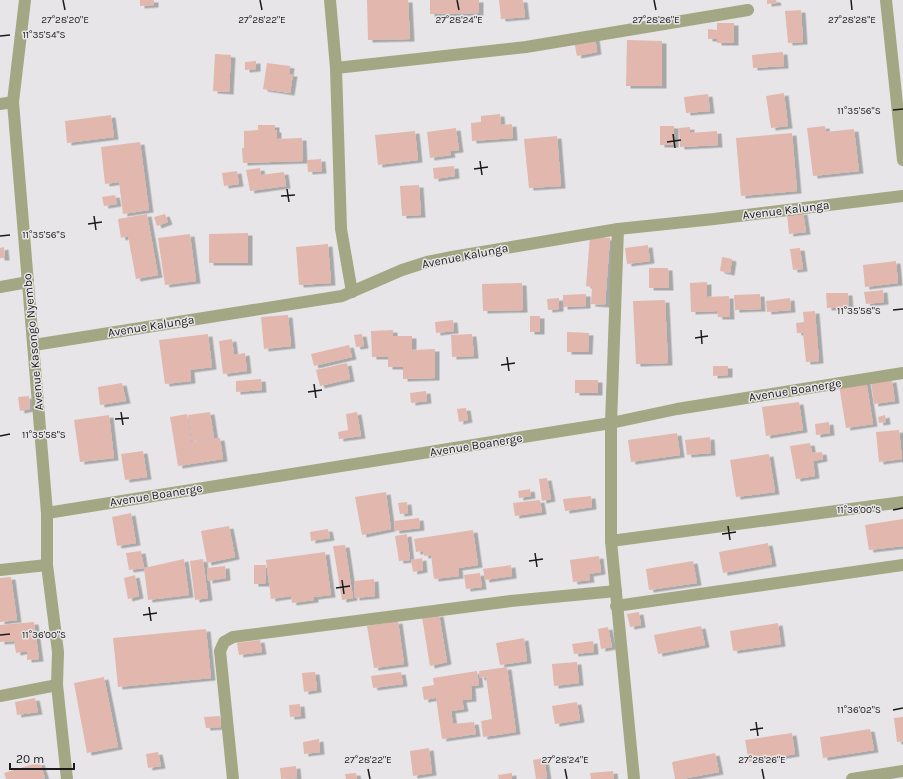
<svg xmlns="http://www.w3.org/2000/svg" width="903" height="779" viewBox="0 0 903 779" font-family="Karla,sans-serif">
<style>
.building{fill:#e2b7ad;filter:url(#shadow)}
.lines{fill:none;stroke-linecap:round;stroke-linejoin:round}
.lane{stroke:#a3a783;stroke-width:12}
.street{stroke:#a3a783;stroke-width:12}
.ticks{fill:none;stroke:#1c1c1c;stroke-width:1.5}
.labels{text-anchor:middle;stroke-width:3;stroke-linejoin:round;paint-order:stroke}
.street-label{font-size:12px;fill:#1c1c1c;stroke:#e7e5e7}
.ticks-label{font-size:10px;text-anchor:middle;fill:#1c1c1c;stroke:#e7e5e7;stroke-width:3;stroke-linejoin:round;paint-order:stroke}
</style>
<defs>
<filter id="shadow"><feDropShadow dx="4.5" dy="2.5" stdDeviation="0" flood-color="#0004"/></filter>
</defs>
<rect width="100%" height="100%" fill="#e7e5e7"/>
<g class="building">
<path d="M140 0H154V5L140 6Z"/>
<path d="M367 0H408L410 39 368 40Z"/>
<path d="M430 0H479V13L430 14Z"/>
<path d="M499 0H523L525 17 501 19Z"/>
<path d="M767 0H776L777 3 767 4Z"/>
<path d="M801 10 803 42 788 43 785 11Z"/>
<path d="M717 23H734V43H717V39H708V29L717 30Z"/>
<path d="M595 37 597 52 577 56 574 41Z"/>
<path d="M627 40 662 41V86H626Z"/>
<path d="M783 52 784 66 753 68 752 55Z"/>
<path d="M215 54 231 55 229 92 213 91Z"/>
<path d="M256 61V69L245 70V62Z"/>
<path d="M267 63 290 66 289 74H293L290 93 263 89Z"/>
<path d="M784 93 788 126 771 128 766 96Z"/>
<path d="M708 94 710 111 686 113 684 97Z"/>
<path d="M500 114 501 125 512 124 513 138 472 141 471 123 481 122V116Z"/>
<path d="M111 115 114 137 67 143 65 121Z"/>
<path d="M258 125H275V130H277V139L302 138 303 161 243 163 242 148H244V131L258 130Z"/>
<rect x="660" y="126" width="14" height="19"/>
<path d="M825 126 826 132 854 129 859 171 813 176 807 128Z"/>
<path d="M690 127V133L717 131 718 145 680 147 679 128Z"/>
<path d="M456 128 459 150 450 151 451 155 430 158 427 132Z"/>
<path d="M415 131 418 160 378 165 375 135Z"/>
<path d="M792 133 797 191 741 196 736 138Z"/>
<path d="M557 136 561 186 529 188 524 139Z"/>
<path d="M140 142 149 210 123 214 119 182 105 184 101 147Z"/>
<path d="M321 159 322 171 308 172 307 160Z"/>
<path d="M454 166 455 176 434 179 433 168Z"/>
<path d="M260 168 261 175 284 172 286 186 250 191 246 170Z"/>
<path d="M237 171 239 184 224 186 222 173Z"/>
<path d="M419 185 421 215 402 216 400 186Z"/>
<path d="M115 195 117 204 104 206 102 197Z"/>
<path d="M803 212 806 232 789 234 787 214Z"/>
<path d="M147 214 158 275 136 279 128 236 121 238 118 219Z"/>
<path d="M165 214 168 222 157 226 154 217Z"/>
<path d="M248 233V263H209V234Z"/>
<path d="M190 234 196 281 165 285 158 238Z"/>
<path d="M590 236 610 238 605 305 591 304 592 287 586 286Z"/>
<path d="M328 244 331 283 299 285 296 247Z"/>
<path d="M648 245 650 261 627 264 625 248Z"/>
<path d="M4 247 5 258H0V248Z"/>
<path d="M800 248 803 269 793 270 790 249Z"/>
<path d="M722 257 732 259 730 273 720 271Z"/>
<path d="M896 261 898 283 865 287 863 265Z"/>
<path d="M649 268H668L669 288H649Z"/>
<path d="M707 282V297L729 296 730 317H718L717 311 691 312 690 283Z"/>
<path d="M522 283 523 310 483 311 482 284Z"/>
<path d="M883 290 884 302 866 304 864 292Z"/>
<path d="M826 293H848L849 307 827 308Z"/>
<path d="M586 294V306L563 307V295Z"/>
<path d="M760 294 761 309 735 310 734 295Z"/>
<path d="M559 298V309L548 310 547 299Z"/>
<path d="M790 298 791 310 767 312 766 301Z"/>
<path d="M665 300 668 363 636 364 633 301Z"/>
<path d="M815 311 819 361 806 362 803 333H797L796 323 804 322 803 312Z"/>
<path d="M288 315 291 346 264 349 261 317Z"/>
<rect x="530" y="316" width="10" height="16"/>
<path d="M453 320 454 331 436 333 435 322Z"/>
<path d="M393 330V336H412V350L435 349V378L403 379V367H388V357H372L371 331Z"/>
<path d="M567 332 589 333 588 352H567Z"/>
<path d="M208 334 212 367 190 370 191 381 165 384 159 340Z"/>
<path d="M362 334 364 346 356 347 354 335Z"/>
<path d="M472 334 474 356 452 357 451 335Z"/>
<path d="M232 339 234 355 245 353 247 371 223 374 219 341Z"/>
<path d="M349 345 352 357 314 366 311 354Z"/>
<path d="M347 363 350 379 320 386 316 370Z"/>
<path d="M713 366H728V375L713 376Z"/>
<path d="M261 379 262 390 236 392V381Z"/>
<rect x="575" y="380" width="23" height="13"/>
<path d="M866 380 873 424 846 428 839 385Z"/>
<path d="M892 380 895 401 874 404 871 382Z"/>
<path d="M122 383 126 401 100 405 98 387Z"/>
<path d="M426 391 427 401 411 403 410 393Z"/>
<path d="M29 396 30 409 20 411 18 397Z"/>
<path d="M799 402 803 430 766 436 762 407Z"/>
<path d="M466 408 468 420 459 422 457 409Z"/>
<path d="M210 412 214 438 192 441 188 415Z"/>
<path d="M357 412 361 436 339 439 338 432 348 430 346 414Z"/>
<path d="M187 414 191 442 220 438 223 459 178 466 170 417Z"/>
<path d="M109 415 114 458 80 462 74 420Z"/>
<path d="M885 415 886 422 879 423 878 417Z"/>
<path d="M829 422 830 433 816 435 815 424Z"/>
<path d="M899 430 902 459 879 462 876 432Z"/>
<path d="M677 433 680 455 631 462 628 440Z"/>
<path d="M710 437 711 453 687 455 685 440Z"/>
<path d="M810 443 812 453 822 452 823 459 813 461 815 476 796 479 790 446Z"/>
<path d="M143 451 147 477 125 480 121 454Z"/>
<path d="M769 454 775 492 736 497 730 460Z"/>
<path d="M547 478 551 499 542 501 539 479Z"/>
<path d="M530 489 531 496 519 498 518 491Z"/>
<path d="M386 492 391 529 362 535 355 497Z"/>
<path d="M591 496 592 507 565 511 563 499Z"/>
<path d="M540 500 542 512 515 516 513 503Z"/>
<path d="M407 502 408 513 400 514 398 503Z"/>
<path d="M131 513 136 543 117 546 112 517Z"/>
<path d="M419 518 420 528 395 531 394 521Z"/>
<path d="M903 519V546L869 550 865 525Z"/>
<path d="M229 526 235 557 207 563 201 531Z"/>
<path d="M328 529 330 538 311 541 310 532Z"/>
<path d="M473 530 478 565 458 568 459 576 434 579 431 555 424 556 423 551 416 552 414 539Z"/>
<path d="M407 534 410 560 399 561 395 536Z"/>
<path d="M768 543 772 564 723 573 719 552Z"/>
<path d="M345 545 353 598 342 600 333 546Z"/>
<path d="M141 551 144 568 184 559 189 595 148 600 144 568 129 570 126 553Z"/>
<path d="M325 552 331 595 314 597V600L292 603 291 596 271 599 266 560Z"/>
<path d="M599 556 601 572 589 574 590 580 573 582 570 560Z"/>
<path d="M422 558 423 570 413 572 411 560Z"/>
<path d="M203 559 208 598 195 600 190 561Z"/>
<path d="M693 561 697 583 649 590 646 569Z"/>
<path d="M254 565H266L265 584H254Z"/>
<path d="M511 565 512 576 485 580 483 569Z"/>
<path d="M225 566 226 578 208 581 207 568Z"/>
<path d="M480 573 482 587 466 589 464 575Z"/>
<path d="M135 575 139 596 128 599 124 578Z"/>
<path d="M11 577 17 620 0 622V578Z"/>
<path d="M374 579 375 596 355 598 354 581Z"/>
<path d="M639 612 641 625 630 627 627 614Z"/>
<path d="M439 614 447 662 430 666 422 617Z"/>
<path d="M398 621 404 664 374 668 367 626Z"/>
<path d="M34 622 39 659 27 660V651L16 653 14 641 0 642V625Z"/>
<path d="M778 623 781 644 733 651 730 631Z"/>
<path d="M701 626 705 645 658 654 654 635Z"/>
<path d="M608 627 612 647 601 649 598 629Z"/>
<path d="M206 629 211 678 118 687 113 638Z"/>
<path d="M524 638 527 661 500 665 496 643Z"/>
<path d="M260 640 262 652 239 655 237 643Z"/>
<path d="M593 641 594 652 574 654 572 644Z"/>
<path d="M577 662 579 683 554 686 552 664Z"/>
<path d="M507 667 516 732 483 737 481 721 492 719 486 677 480 678 479 671Z"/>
<path d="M477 671 479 685 471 686 472 699 462 700 464 709 451 711 453 724 474 722 476 734 442 739 433 678Z"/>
<path d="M315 672 317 690 304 692 302 673Z"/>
<path d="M401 672 403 684 373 688 371 676Z"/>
<path d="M104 677 118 747 87 753 74 683Z"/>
<path d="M434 685 435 698 424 700 422 687Z"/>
<path d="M35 698 38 712 17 715 15 702Z"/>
<path d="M577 702 580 720 555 724 552 706Z"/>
<path d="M300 704 301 716 290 717 289 705Z"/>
<path d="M220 716 221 727 206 728 204 717Z"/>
<path d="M903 717V741L897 742 894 718Z"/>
<path d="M870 729 874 750 823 758 820 737Z"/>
<path d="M792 733 795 754 749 762 745 740Z"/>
<path d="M319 739 320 752 304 754 303 742Z"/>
<path d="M429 748 432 773 413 776 410 751Z"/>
<path d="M158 752 161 766 148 768 146 754Z"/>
<path d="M715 753 719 772 682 779H675L672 762Z"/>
<path d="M544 758 547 778 536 779 533 760Z"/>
<path d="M40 762 45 778 40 779H6L4 773Z"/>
<path d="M296 766 297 778 281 779 280 768Z"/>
<path d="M613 771 614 779H591L590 773Z"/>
<path d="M356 773 357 779H346L345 774Z"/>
<path d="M512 773V779H499L498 775Z"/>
</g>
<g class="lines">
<path class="lane" d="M611 541 903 502"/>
<g class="street">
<path d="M25 0 13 102 47 513V565L58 652 57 685 67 779"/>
<path d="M330 0 336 68 341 229 352 292"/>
<path d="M886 0 903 160"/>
<path d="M336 68 526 47 748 10"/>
<path d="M0 104 13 102"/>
<path d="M618 229 611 423V541L634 779"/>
<path d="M0 287 28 282"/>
<path d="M34 345 342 296 402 270 427 262 452 257 618 229 714 219 903 196"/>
<path d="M47 513 611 423 677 409 903 373"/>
<path d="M0 570 47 565"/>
<path d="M616 606 903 565"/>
<path d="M0 696 57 685"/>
<path d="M233 779 220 651 224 642 233 637 511 601 616 591"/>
<path d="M852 779 903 771"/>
</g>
</g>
<path class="ticks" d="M63 0 65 10M260 0 262 10M457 0 459 10M654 0 656 10M851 0 852 10M0 36 10 35M893 110 903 109M673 134 675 148M667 142 681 140M480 161 482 175M474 169 488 167M287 189 289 202M281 196 295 195M94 216 96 230M88 224 102 222M0 236 10 235M893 310 903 309M701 330 702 344M695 338 708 336M507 357 509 371M501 365 515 363M314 384 316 398M308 392 322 390M121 412 123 425M115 419 129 418M0 436 10 434M893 510 903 508M728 526 730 540M722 534 736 532M535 553 537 567M529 561 543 559M342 580 344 594M336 588 350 586M149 607 151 621M143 615 157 613M0 635 10 634M893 710 903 708M756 722 758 736M750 730 763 728M368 769 370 779M565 769 567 779M762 769 764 779"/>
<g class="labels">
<g class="street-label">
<text transform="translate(786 210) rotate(-7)" y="4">Avenue Kalunga</text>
<text transform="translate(465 256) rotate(-11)" y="4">Avenue Kalunga</text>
<text transform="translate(151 326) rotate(-9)" y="4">Avenue Kalunga</text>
<text transform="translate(33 342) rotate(-95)" y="4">Avenue Kasongo Nyembo</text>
<text transform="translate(795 390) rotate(-9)" y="4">Avenue Boanerge</text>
<text transform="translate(476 445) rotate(-9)" y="4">Avenue Boanerge</text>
<text transform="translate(156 495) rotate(-9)" y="4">Avenue Boanerge</text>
</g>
</g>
<g class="ticks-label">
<text x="65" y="23">27°28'20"E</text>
<text x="262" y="23">27°28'22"E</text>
<text x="459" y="23">27°28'24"E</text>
<text x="656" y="23">27°28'26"E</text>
<text x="852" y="23">27°28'28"E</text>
<text x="44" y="38">11°35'54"S</text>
<text x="859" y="114">11°35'56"S</text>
<text x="44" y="238">11°35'56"S</text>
<text x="859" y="314">11°35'58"S</text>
<text x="44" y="438">11°35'58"S</text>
<text x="859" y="513">11°36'00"S</text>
<text x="44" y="638">11°36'00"S</text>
<text x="859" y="713">11°36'02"S</text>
<text x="368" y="763">27°28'22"E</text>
<text x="565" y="763">27°28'24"E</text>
<text x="762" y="763">27°28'26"E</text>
</g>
<path d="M10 763v6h64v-6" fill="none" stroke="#1c1c1c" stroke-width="2"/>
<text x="16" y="763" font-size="12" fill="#1c1c1c" stroke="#e7e5e7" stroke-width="3" paint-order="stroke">20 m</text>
</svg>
